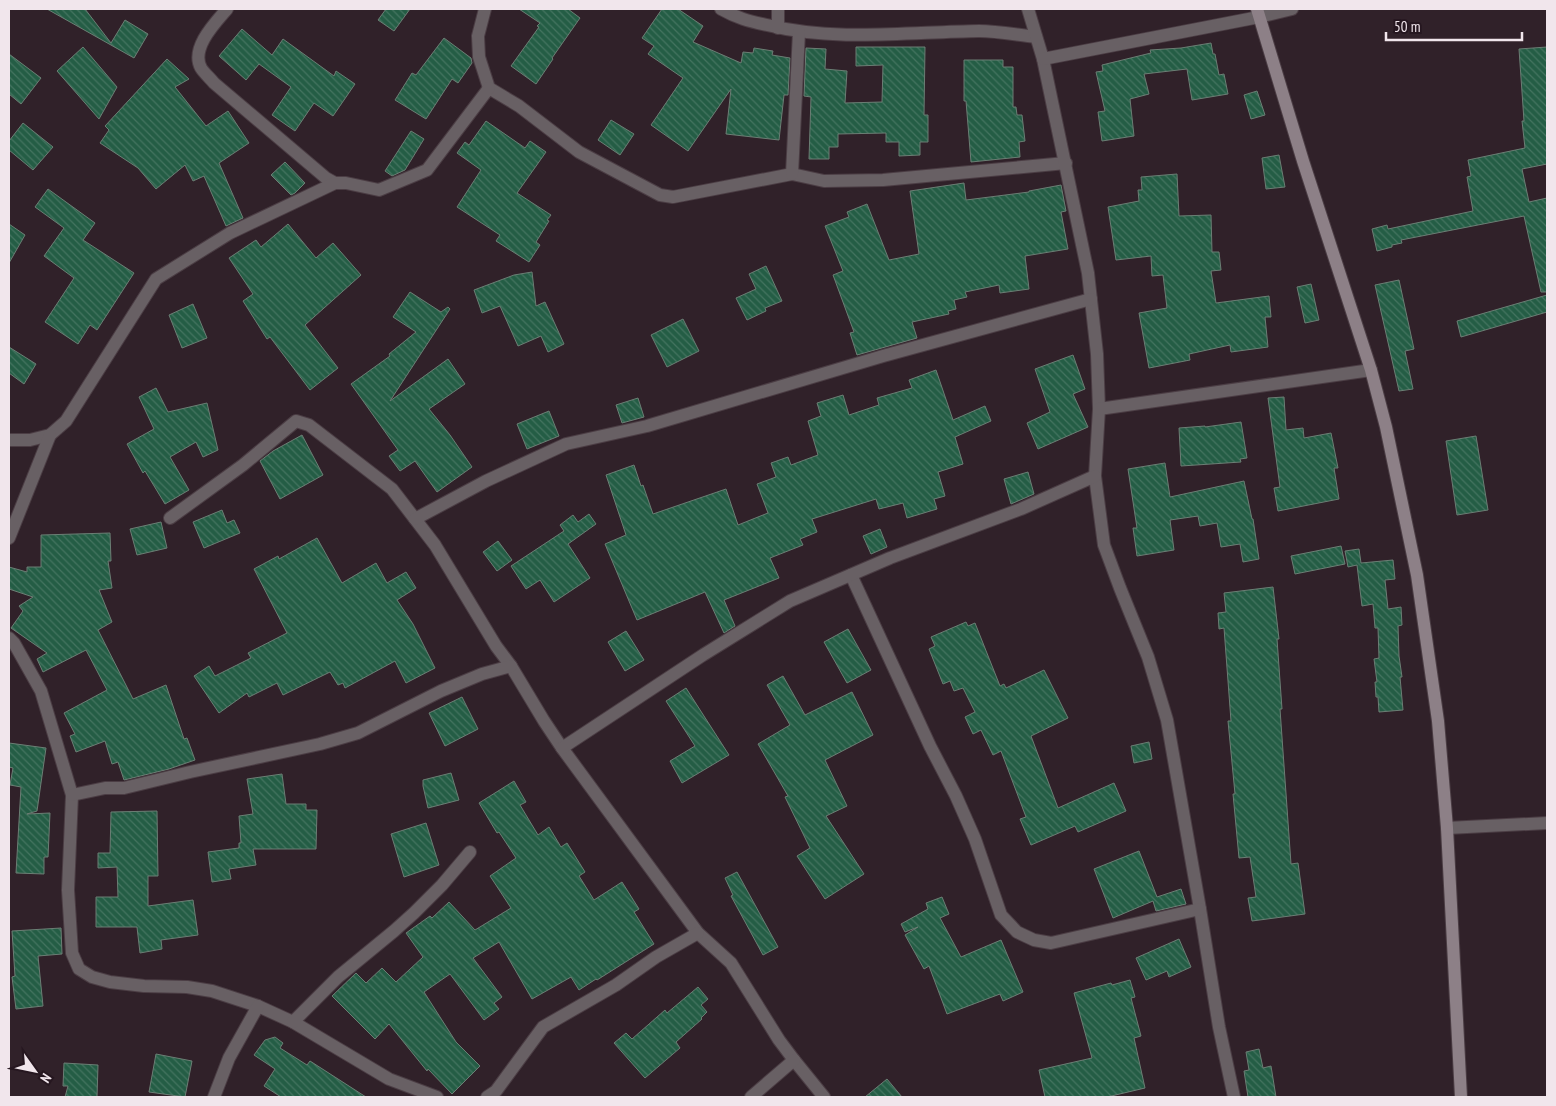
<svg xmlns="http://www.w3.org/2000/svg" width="1556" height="1106" viewBox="0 0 1556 1106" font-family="'PT Sans Narrow',sans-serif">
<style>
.building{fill:url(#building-back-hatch);stroke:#6b7e74}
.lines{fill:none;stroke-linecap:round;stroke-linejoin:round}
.street-casing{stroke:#4b3d44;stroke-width:14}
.secondary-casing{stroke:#4b3d44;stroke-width:14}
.street{stroke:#686064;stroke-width:12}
.secondary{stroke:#8d8087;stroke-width:12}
</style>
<defs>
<pattern id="building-back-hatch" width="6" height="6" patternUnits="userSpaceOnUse" patternTransform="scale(1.25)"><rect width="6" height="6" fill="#245d45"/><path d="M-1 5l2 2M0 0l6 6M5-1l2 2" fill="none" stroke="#447460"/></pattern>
</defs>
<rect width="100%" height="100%" fill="#302129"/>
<g class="building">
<path d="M47 9H85L111 43 125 20 148 34 134 58Z"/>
<path d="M386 9H410L394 31 378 20Z"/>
<path d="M519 9H568L580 18 552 58 553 59 536 84 511 66 539 27 537 26 540 23Z"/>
<path d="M662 9H678L703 26 693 42 741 63 743 52 753 53 754 48 773 51 772 55 790 58 788 95H784L779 140 726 134 731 89 688 151 651 125 683 78 648 54 654 46 642 38Z"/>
<path d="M242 29 272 55 283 39 334 76 336 71 355 84 333 116 314 103 295 131 272 115 291 87 259 64 246 80 219 56Z"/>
<path d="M444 38 471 58 472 63 458 83 452 79 426 119 395 100 412 73 416 75Z"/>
<path d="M1211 43 1213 54H1215L1219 75 1224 74 1228 94 1192 100 1187 69 1144 74 1149 94 1130 99 1134 136 1102 141 1098 112 1105 111 1096 72 1103 71 1102 65 1151 53 1150 50 1181 48Z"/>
<path d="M83 47 117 87 99 119 57 71Z"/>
<path d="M856 47H925L924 115H928V142H920V155L899 156V142H886V133L838 134V147H829V159H809L811 97 804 96 806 48 826 49 825 69 847 71 845 103 882 102 883 65 856 66Z"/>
<path d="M1547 47V164L1522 169 1529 202 1547 198V292H1541L1524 216 1401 240 1402 243 1392 245V247L1377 251 1372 229 1387 225 1388 229 1473 211 1467 177 1471 176 1468 160 1525 148 1522 121H1524L1519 49Z"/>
<path d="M9 54 41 78 21 104 9 94Z"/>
<path d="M167 59 189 79 175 87 206 126 228 111 249 143 219 163 243 218 226 226 204 176 193 181 185 165 156 189 138 168 100 143 109 130 105 126Z"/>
<path d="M964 60H1003V67H1013V107H1016L1017 115H1022L1025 141 1019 142 1020 157 971 162 966 101H964Z"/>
<path d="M1257 91 1265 115 1251 119 1244 95Z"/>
<path d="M611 120 634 134 620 155 598 140Z"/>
<path d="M486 121 525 148 530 141 546 152 517 193 551 215 547 220 549 221 536 242 540 245 529 262 496 241 500 235 457 207 481 170 457 153 465 142 469 145Z"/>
<path d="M23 123 53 147 33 170 9 150V141Z"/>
<path d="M411 131 424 139 405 170 392 176 385 171Z"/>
<path d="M1279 155 1285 187 1266 189 1262 158Z"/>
<path d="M285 162 305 183 295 193 291 195 271 175Z"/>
<path d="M1177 174 1179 216 1211 215 1212 252H1219L1221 270 1211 271 1216 303 1269 296 1271 317H1265L1268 347 1231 352 1230 345 1189 354 1190 360 1149 368 1139 313 1167 308 1163 275 1152 276 1151 256 1116 260 1108 207 1139 201 1138 190H1142L1141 177Z"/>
<path d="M964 183 966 200 1029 192V191L1061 185 1066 211 1061 212 1068 249 1025 256 1029 289 1000 293 999 285 965 292 967 297 954 300 956 309 948 311 949 314 912 322 917 338 857 355 850 333 854 332 833 275 843 271 825 226 849 217 847 212 867 204 889 260 919 254 910 191Z"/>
<path d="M48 189 95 223 83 240 134 273 97 330 90 325 78 344 45 322 74 278 44 256 64 228 35 207Z"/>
<path d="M9 224 25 235 9 263Z"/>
<path d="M288 224 316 258 333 243 361 275 305 325 338 368 310 390 270 337 267 339 243 301 253 294 229 258 256 240 261 247Z"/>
<path d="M766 266 782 301 765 308 766 311 747 320 736 298 756 289 749 274Z"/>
<path d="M532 272 536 306 545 302 564 344 548 352 541 336 518 346 500 306 482 313 474 290 514 275Z"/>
<path d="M1399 280 1414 349 1405 351 1413 389 1399 391 1375 285Z"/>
<path d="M1311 284 1319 320 1305 323 1297 287Z"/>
<path d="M410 292 441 312 448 307 450 309 390 401 448 359 465 384 429 409 450 435 472 467 437 492 415 461 400 471 389 456 398 450 351 384 390 356 389 354 416 332 393 317Z"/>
<path d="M1547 295V312L1461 337 1457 321Z"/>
<path d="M193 304 207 338 182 348 169 315Z"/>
<path d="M683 319 699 351 667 367 651 335Z"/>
<path d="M9 347 36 364 24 384 9 373Z"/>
<path d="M1073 355 1085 389 1073 394 1088 427 1038 449 1027 423 1050 412 1035 369Z"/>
<path d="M936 370 953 420 985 406 991 421 955 437 963 464 938 472 945 496 934 499 937 509 907 518 903 503 879 509 876 499 812 519 817 532 800 539 803 545 770 558 779 578 724 600 735 626 724 633 705 592 637 620 605 544 626 535 606 475 634 465 641 486 643 485 653 514 726 489 738 525 768 513 757 484 776 477 771 463 788 457 791 465 818 455 808 421 821 416 817 403 843 395 849 415 879 405 877 398 912 388 909 380Z"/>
<path d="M156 388 168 412 207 403 218 450 203 457 196 442 170 457 189 490 165 504 145 471 143 473 127 444 154 429 139 397Z"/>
<path d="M1284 397 1286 430 1303 428 1304 438 1331 433 1338 468H1334L1339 499 1278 511 1274 488 1280 487 1268 398Z"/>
<path d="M638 398 644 417 622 423 616 405Z"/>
<path d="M549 411 559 436 527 449 517 424Z"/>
<path d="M1241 422 1247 458 1240 459 1241 462 1181 466 1179 428 1205 426V427Z"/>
<path d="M302 435 323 475 280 499 260 461 273 451Z"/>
<path d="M1476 436 1488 510 1457 515 1446 441Z"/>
<path d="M1165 463 1170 497 1244 481 1252 519H1253L1259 559 1243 562 1240 544 1221 547 1217 523 1200 526 1198 516 1170 520 1174 550 1137 556 1133 528H1137L1128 469Z"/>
<path d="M1028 472 1034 494 1011 504 1004 479Z"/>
<path d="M222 510 227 523 234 520 240 533 204 548 193 522Z"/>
<path d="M589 514 596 524 568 544 590 578 554 602 540 580 526 589 511 566 564 531 560 525 573 515 578 522Z"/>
<path d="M161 522 167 548 137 555 130 529Z"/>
<path d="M880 529 887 547 871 554 863 536Z"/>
<path d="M110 533 111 561H108L112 588 99 590 112 622 98 630 133 699 166 685 184 739 187 738 195 760 169 769 124 780 118 762 112 764 105 741 76 752 70 736 75 734 64 713 107 690 86 650 43 672 37 659 47 653 11 628 23 611 19 606 33 597 9 589V567L27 572V567H41V535Z"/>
<path d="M317 538 342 583 376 563 387 583 406 572 416 588 397 600 413 624 435 668 406 683 395 661 345 688 343 683 338 685 330 672 283 695 277 683 249 697 247 693 219 713 194 676 209 666 215 676 251 658 248 653 287 633 254 569 278 556 279 559Z"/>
<path d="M498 541 512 560 497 571 483 552Z"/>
<path d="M1341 546 1345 564 1295 574 1291 556Z"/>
<path d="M1359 549 1361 563 1393 560 1395 579 1385 580 1388 609 1401 607 1402 625 1398 626 1399 656 1402 677H1400L1403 710 1379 712 1378 697H1376L1375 682H1377L1374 659 1379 658 1378 628H1375L1373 604 1362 606 1357 565 1348 567 1345 551Z"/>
<path d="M1273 587 1279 639H1277L1282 709H1280L1291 864 1298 863 1305 914 1252 921 1248 898 1256 897 1250 857 1239 858 1233 794H1235L1228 721H1231L1224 628 1219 629 1218 613 1226 612 1224 593Z"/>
<path d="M966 622 968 626 975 623 1000 686 1004 684 1006 688 1044 670 1068 718 1031 736 1058 808 1114 783 1126 811 1078 832 1075 826 1031 845 1020 819 1026 817 1001 751 993 755 981 730 973 734 965 717 975 712 963 688 954 691 950 681 943 684 929 649 935 646 931 637Z"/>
<path d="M848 629 871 670 847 683 824 642Z"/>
<path d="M626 631 644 660 625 671 608 642Z"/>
<path d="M783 676 805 715 852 692 873 735 825 760 847 806 826 816 864 874 825 899 797 856 810 848 785 797 788 796 758 744 790 725 767 685Z"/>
<path d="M686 688 729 755 682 783 670 761 695 746 666 701Z"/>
<path d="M462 697 478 729 445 746 429 713Z"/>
<path d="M1149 742 1152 759 1134 763 1131 746Z"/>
<path d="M9 743 46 748 37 811 27 814 50 813 48 857H44V874L16 873 21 787 10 785 13 768 9 767Z"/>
<path d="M451 773 459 800 428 808 423 786V780Z"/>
<path d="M282 774 286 804H306V810H317L316 849H253L256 865 229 869 231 879 212 882 208 852 239 848V843H241L239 816 253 814 247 779Z"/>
<path d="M514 781 526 802 520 805 538 835 549 827 561 847 567 843 585 872 579 876 594 900 622 882 639 909 634 912 654 944 597 980 596 979 579 990 571 977 532 999 499 942 473 958 502 997 494 1003 499 1009 484 1020 450 974 424 992 456 1042 480 1066 452 1094 428 1069 427 1071 389 1024 375 1039 332 996 356 973 366 983 382 968 396 982 423 957 406 933 430 916 432 918 449 902 475 930 511 908 490 876 516 858 499 832 497 833 479 803Z"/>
<path d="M157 811 158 876H148V906L193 900 198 935 161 940 162 949 140 953 137 927H96V897H118L117 867 98 868V853H110L111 812Z"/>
<path d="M426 823 439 865 404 877 391 834Z"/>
<path d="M1139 851 1157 897 1181 889 1186 904 1156 911 1153 901 1113 918 1094 869Z"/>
<path d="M737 872 778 947 763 955 731 896 733 895 725 878Z"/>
<path d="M942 897 949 914 940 918 961 957 1001 940 1023 992 1003 1001 1000 994 947 1014 929 966 924 969 905 935 918 927 905 932 901 924 928 909 926 903Z"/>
<path d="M61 928 62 954 38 956 43 1006 16 1009 12 977 15 976 12 931Z"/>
<path d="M1179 939 1191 967 1169 977 1167 971 1146 980 1136 958Z"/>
<path d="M1130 980 1135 997 1131 998 1141 1036 1134 1038 1145 1088 1107 1097H1045L1039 1070 1092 1058 1074 993 1111 983 1112 985Z"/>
<path d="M698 987 708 999 701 1005 707 1012 701 1018 702 1019 676 1042 680 1048 645 1078 614 1043 626 1033 632 1039 665 1010 667 1013Z"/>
<path d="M275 1037 283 1043 280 1048 307 1065 310 1061 366 1097H281L264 1086 275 1069 254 1055 265 1040Z"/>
<path d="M1259 1049 1263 1068 1271 1066 1276 1097H1248L1244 1071 1249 1070 1246 1052Z"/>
<path d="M156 1054 192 1061 185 1097 149 1092Z"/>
<path d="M64 1063 98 1065 97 1097H65L68 1086H63Z"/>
<path d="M887 1079 902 1097H865Z"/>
</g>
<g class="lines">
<g class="street-casing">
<g id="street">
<path d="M227 9C216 22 190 48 201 68 204 73 210 78 214 83L326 178 335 183"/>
<path d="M485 9 478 36 479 57 489 88 519 106 579 152 660 195 673 197 792 174 824 181 883 180 1066 163"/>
<path d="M721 9C737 18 748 21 767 25 836 42 909 32 979 31 998 31 1017 35 1036 37"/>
<path d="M1028 9 1043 59 1088 273 1097 354 1099 409 1095 476 1104 545 1120 588 1148 657 1167 720 1200 909 1219 1027 1234 1097"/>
<path d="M778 28V9"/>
<path d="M1043 59 1259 17 1292 9"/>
<path d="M792 174 799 32"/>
<path d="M1099 409 1371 370"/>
<path d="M9 440H30L50 435 66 421 156 279 230 233 335 183H346L379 190 427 170 489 88"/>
<path d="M170 518 243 465 296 421 309 425 392 489 435 545 496 646 511 666 544 721 562 748 698 933 731 963 779 1040 794 1060 824 1097"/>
<path d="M415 519 486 481 566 444 647 426 883 356 1091 299"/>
<path d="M9 538 50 435"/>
<path d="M851 575 930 746 956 796 975 839 1001 915 1017 932 1034 940 1051 943 1200 909"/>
<path d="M9 638 14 643 41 691 72 795 68 890 72 953 79 969 92 977 110 982 144 986 187 987 212 991 258 1006 293 1022 389 1079 437 1097"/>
<path d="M562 748 703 655 790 601 890 558 1021 509 1095 476"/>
<path d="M72 795 105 788H124L190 772 320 744 358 733 441 691 482 674 511 666"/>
<path d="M1447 828 1547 823"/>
<path d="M293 1022 338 977 394 931 414 913 442 885 470 852"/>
<path d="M214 1097 229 1058 258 1006"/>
<path d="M487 1097 496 1091 543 1027 616 985 656 957 698 933"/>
<path d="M751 1097 794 1060"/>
</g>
</g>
<g class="secondary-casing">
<path id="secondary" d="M1257 9 1303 161 1371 370 1386 427 1417 575 1438 721 1447 828 1461 1097"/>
</g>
<use href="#street" class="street"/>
<use href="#secondary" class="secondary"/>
</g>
<rect width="1556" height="1106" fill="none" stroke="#f1e6ec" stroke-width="20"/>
<g transform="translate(35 1071) rotate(123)" stroke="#261720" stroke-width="4" paint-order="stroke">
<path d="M0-4L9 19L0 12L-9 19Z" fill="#f1e6ec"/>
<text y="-8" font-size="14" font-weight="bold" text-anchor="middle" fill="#f1e6ec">N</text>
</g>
<path d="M1386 32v8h136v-8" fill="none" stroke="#f1e6ec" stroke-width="2.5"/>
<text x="1394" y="32" font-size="15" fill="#f1e6ec" stroke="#261720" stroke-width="4" paint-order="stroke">50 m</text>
</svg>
